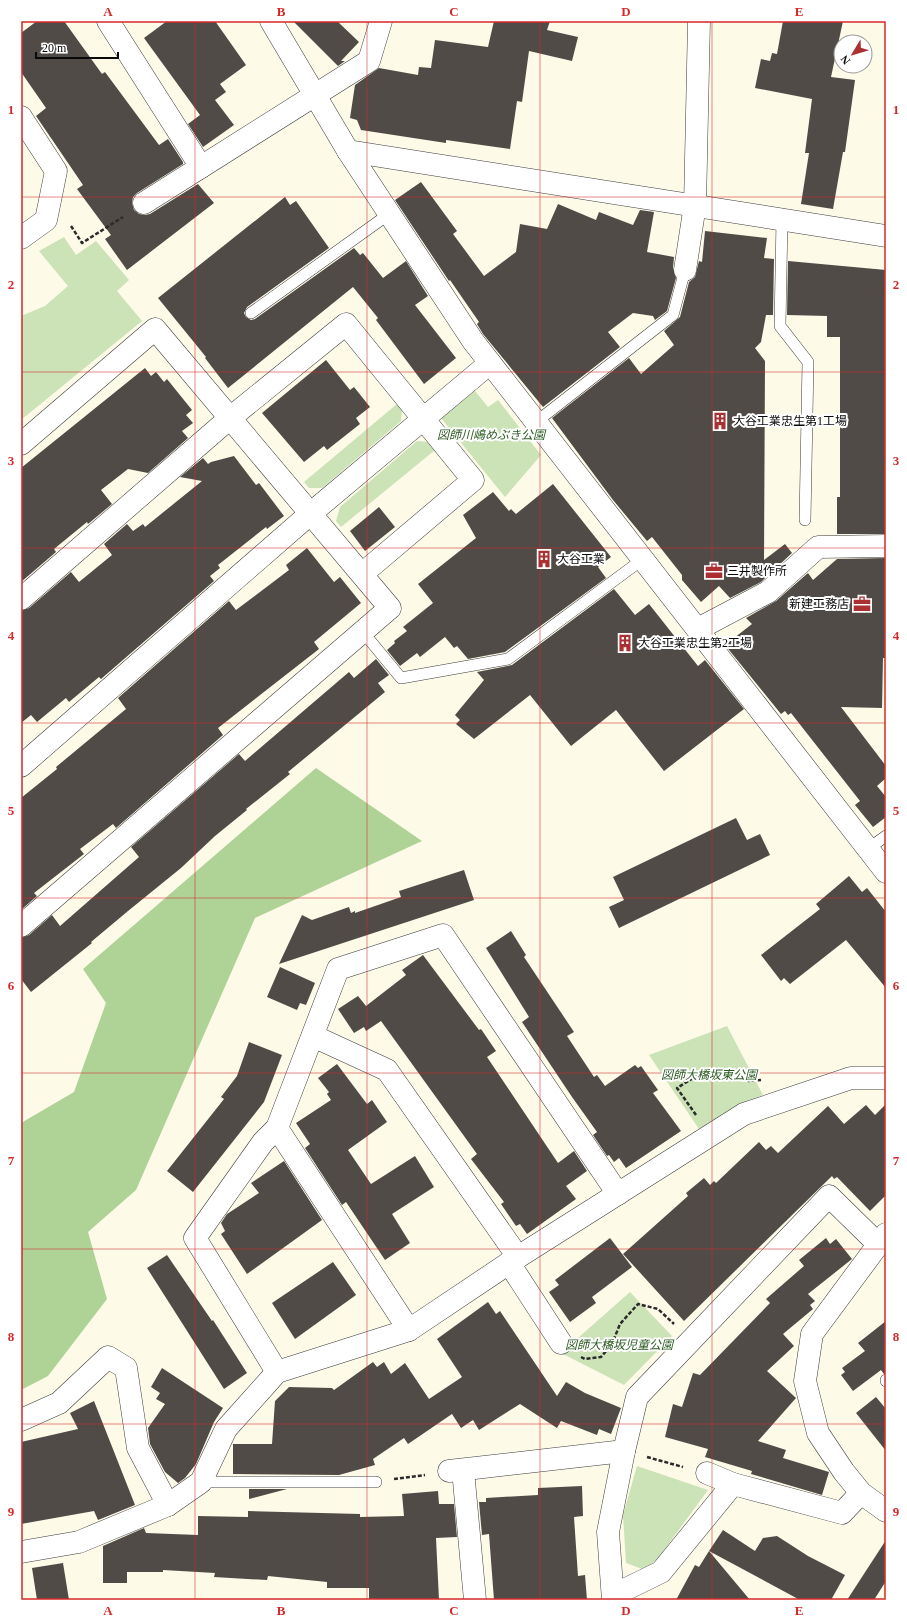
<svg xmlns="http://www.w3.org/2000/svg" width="907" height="1621" viewBox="0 0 907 1621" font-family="'Times New Roman','Noto Sans JP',serif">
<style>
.green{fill:#cbe3b6}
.forest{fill:#afd297}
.building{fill:#514b47}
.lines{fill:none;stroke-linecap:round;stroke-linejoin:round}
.lane-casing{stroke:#3c3c3c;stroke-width:12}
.street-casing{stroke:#3c3c3c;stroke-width:23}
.path{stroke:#2b2b2b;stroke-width:2.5;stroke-dasharray:4 2;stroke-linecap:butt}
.lane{stroke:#fff;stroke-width:11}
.street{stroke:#fff;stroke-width:22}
.grid{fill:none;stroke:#d62828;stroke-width:1;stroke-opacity:0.55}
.labels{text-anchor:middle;stroke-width:4;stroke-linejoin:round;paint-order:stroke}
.poi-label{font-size:12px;fill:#090909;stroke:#fff;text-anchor:start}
.park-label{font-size:12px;font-style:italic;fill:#2b5a21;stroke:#fff}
.neatline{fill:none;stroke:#d62828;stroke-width:1.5}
.grid-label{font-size:13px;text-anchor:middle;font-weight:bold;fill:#d62828}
</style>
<rect width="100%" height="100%" fill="#fdfae8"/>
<g class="green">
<path d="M64 237 76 255 96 241 129 280 117 291 142 321 21 420V316L45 306 68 286 39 251Z"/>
<path d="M475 391 488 407 498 400 541 455 505 497 441 418Z"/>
<path d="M397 404 402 409 401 421 322 488H309L304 482Z"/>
<path d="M417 441 428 442 435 450 341 527 336 521 340 507Z"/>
<path d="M727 1026 763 1095 747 1101 699 1129 649 1055Z"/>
<path d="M630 1292 672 1336 624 1385 561 1353Z"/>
<path d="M637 1466 708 1490 659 1557 645 1570 626 1563 623 1515Z"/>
</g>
<path class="forest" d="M316 768 422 841 255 918 136 1190 88 1232 107 1299 48 1376 21 1390V1123L74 1092 106 1003 83 969Z"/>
<g class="building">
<path d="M37 21H64L102 74 105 72 159 145 168 139 183 162V164L137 193 133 197 132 203 134 210 139 214 145 215 150 214 198 184 214 203 127 270 105 239 111 235 77 189 83 185 36 116 46 108 21 72V33Z"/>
<path d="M167 21H215L246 65 220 84 226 92 215 100 234 125 203 147 188 124 200 115 144 38Z"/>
<path d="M293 21H337L359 42 341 61H345L338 66Z"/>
<path d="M494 21H550L547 30 578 37 572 61 529 51 522 102 517 101 510 149 446 140V143L361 130 357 120 350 118 355 85 379 68 418 75 419 67 431 68 435 40 488 47Z"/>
<path d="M783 21H843L831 77 855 80 845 152H843L833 209 801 204 809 153H805L812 99 755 88 761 59 770 61 772 53 777 54Z"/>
<path d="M421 182 457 231 453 234 484 276 516 252 520 224 547 229 558 204 596 220 599 212 633 225 640 210 654 212 647 252 674 257 673 268 676 278 667 311 655 320 653 316 633 313 608 332 620 347 543 407 483 334 477 324 479 322 450 280 449 281 395 200Z"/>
<path d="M285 197 290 205 296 201 329 248 247 307 244 313 246 317 251 320 255 319 354 248 360 255 363 253 383 278 406 261 428 296 415 305 456 358 424 384 376 320 378 318 353 287 228 388 205 358 206 357 158 298Z"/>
<path d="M705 231 767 238 764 258 774 259 773 315H766L761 342 755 348 765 361 764 560 785 544 792 553 761 582 730 598 719 586 701 602 682 580V575L652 537 647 541 613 500 552 418 629 358 641 374 674 345 664 331 680 317 689 282 695 277 699 261 702 262Z"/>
<path d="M788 261 886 270V534H837V497H840V337H827V316L787 315Z"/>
<path d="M326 360 350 390 354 387 370 407 356 418 360 424 327 450 324 446 304 462 262 413Z"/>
<path d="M145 368 151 376 156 372 164 382 167 379 192 410 186 415 193 423 182 431 188 438 148 473 128 469 101 490 112 504 88 524 87 522 54 549 56 552 21 582V468Z"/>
<path d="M234 456 256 485 259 483 284 516 267 529 266 527 218 565 220 568 210 576 214 581 101 679 99 677 69 702 66 698 37 722 31 715 21 723V611L29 608 71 572 79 582 112 555 104 544 127 524 133 531 143 524 145 527 202 481 180 477 203 458 208 464 211 462Z"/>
<path d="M553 484 611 557 598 567 606 578 505 652 468 659 457 646 454 648 445 637 420 657 417 653 400 666 387 650 395 643 394 641 407 631 403 627 433 603 418 584 476 538 463 515 493 492 509 511 511 509 516 514Z"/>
<path d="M379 507 395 527 365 551 350 531Z"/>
<path d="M307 548 334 582 340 577 361 603 314 642 319 649 218 728 223 735 116 828 113 824 80 849 84 854 34 893 37 896 21 910V798L57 769 56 767 126 709 118 698 229 601 236 610 289 570 286 565Z"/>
<path d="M886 558 885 658H883L882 708 841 707 886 766V778L877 786 886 797V817L873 827 855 805 860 801 791 713 788 715 785 711 781 714 725 645 752 624 746 618 776 601 808 573 813 580 837 559Z"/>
<path d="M614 589 635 615 649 604 698 666 705 660 744 709 664 771 616 710 571 746 530 695 474 739 456 724 460 720 455 715 484 680 477 672 512 665Z"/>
<path d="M376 659 389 675 378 683 385 692 288 772 290 774 246 809 247 810 215 836 181 868 128 911 91 942 92 943 31 992 21 979V938L29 935 52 915 60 926 139 857 131 847 239 754 245 761 349 672 354 678Z"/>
<path d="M736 818 747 840 760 834 770 855 619 928 609 907 624 900 613 877Z"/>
<path d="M464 870 474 900 279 964 302 915 312 920 349 907 351 913 355 911V913L401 897 399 891Z"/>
<path d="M849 876 862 892 867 888 886 912V988L846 940 790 984 784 978 781 981 761 955 820 909 816 904Z"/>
<path d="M511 931 526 955 524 957 574 1032 567 1036 594 1077 597 1075 605 1086 635 1065 638 1068 641 1066 658 1090 653 1093 681 1131 626 1168 619 1158 614 1162 609 1155 607 1156 593 1135 597 1132 572 1097 522 1022 529 1017 486 948Z"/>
<path d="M423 955 479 1030 481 1029 496 1051 487 1057 558 1163 574 1151 587 1171 566 1186 576 1199 527 1234 520 1224 516 1226 501 1204 504 1202 471 1159 477 1154 381 1021 366 1031 364 1027 354 1033 338 1009 358 996 366 1006 406 975 402 970Z"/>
<path d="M280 967 315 983 306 1005 300 1003 297 1010 267 997Z"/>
<path d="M249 1042 282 1055 264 1102 193 1192 167 1171 224 1099 221 1097 237 1076Z"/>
<path d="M337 1064 367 1104 372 1100 387 1122 348 1150 371 1184 415 1156 434 1187 392 1214 410 1243 385 1260 346 1202 342 1205 305 1148 310 1144 296 1123 331 1100 327 1094 329 1092 318 1078Z"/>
<path d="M886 1104V1195L870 1211 837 1177 834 1179 832 1176 684 1321 623 1254 688 1196 686 1193 704 1178 710 1185 714 1181 716 1183 759 1142 766 1150 771 1146 778 1153 828 1106 844 1124 866 1105 875 1115Z"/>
<path d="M284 1161 322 1220 247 1274 221 1234 225 1231 221 1223 227 1214 259 1193 251 1183Z"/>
<path d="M610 1238 632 1267 592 1297 596 1303 570 1322 549 1292 559 1285 555 1280Z"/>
<path d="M826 1238 830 1244 836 1239 852 1259 808 1294 815 1301 810 1305 813 1309 783 1334 794 1346 767 1371 796 1398 758 1441 786 1450 783 1458 829 1472 822 1495 751 1474 752 1471 705 1457 708 1449 665 1437 673 1404 682 1407 693 1373 700 1375 770 1303 766 1299 804 1266 799 1260Z"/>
<path d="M167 1255 212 1321 213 1320 247 1373 224 1389 147 1268Z"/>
<path d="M333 1262 356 1295 295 1339 272 1303Z"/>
<path d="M488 1302 496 1314 500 1311 557 1396 566 1382 585 1393 621 1408 611 1434 599 1429 597 1435 561 1421 557 1428 520 1404 479 1430 473 1420 461 1428 452 1414 408 1444 404 1438 373 1459 375 1465 339 1475 233 1474V1444H272L275 1401 289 1387 332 1388 334 1390 373 1362 377 1367 384 1362 391 1374 405 1363 429 1399 462 1377 437 1339Z"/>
<path d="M886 1321V1373L884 1374 881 1370 853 1391 841 1375 845 1372 842 1368 865 1351 858 1343Z"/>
<path d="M162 1368 223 1408 214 1422 196 1464 185 1478 178 1483 165 1472 150 1444 148 1428 165 1404 156 1399 160 1393 151 1387Z"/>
<path d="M876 1397 886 1409V1451L856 1413Z"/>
<path d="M94 1401 135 1505 98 1520 94 1511 21 1524V1442L78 1429 70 1413Z"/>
<path d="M582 1486 583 1516 574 1517 578 1576 585 1575 587 1600H494L489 1534 482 1535 479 1502H486V1498L538 1495V1488Z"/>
<path d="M249 1489H287L249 1499Z"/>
<path d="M438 1491 439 1504H454L457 1537 436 1538 439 1600H369V1588H327V1582L268 1576 267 1580 214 1577 215 1573 163 1570V1572H127V1583H103V1546L144 1528 146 1533 198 1535V1516L248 1517V1511L360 1514V1517L404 1516 402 1494Z"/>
<path d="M723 1530 755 1551 763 1538 777 1536 808 1556 845 1575 831 1600H800L709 1551Z"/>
<path d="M886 1540V1581L874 1600H847Z"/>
<path d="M709 1551 750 1600H676L695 1565 699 1567Z"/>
<path d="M63 1563 69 1600H37L32 1568Z"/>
</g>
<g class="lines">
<g class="lane-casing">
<g id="lane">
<path d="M782 219 780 326 808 362 805 520"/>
<path d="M251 313 389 214"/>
<path d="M536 422 673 315 685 270"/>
<path d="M363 632 401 678 508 659 643 559"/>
<path d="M869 848 886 836"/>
<path d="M886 1380V1381"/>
<path d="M201 1482H376"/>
</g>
</g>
<g class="street-casing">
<g id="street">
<path d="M108 21 201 167"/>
<path d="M271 21 348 151 473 341 886 872"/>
<path d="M21 117 56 171 46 220 21 238"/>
<path d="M348 151 886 236"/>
<path d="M144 203 369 61 381 21"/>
<path d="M685 270 695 205 699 21"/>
<path d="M21 444 155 329 390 608 21 926"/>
<path d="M21 599 230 418 346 324 473 480 362 574"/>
<path d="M698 629 768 592 818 547 886 546"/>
<path d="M21 766 310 514 490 363"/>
<path d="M313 1036 387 1070 518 1257"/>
<path d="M277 1128 409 1330"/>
<path d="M886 1234 812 1334 805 1381 818 1433 844 1472 861 1493 886 1511"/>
<path d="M509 1263 561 1343"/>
<path d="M277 1372 195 1238 263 1142 277 1128 338 969 443 935 618 1194"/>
<path d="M21 1420 59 1403 108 1357 126 1368 138 1448 168 1505"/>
<path d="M463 1470 475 1600"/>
<path d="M449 1471 624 1451"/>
<path d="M707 1473 733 1484"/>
<path d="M21 1552 79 1542 168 1505 201 1482 226 1429 277 1372 409 1330 518 1257 744 1114 851 1078H886"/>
<path d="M614 1595 661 1572 733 1484 842 1513 861 1493"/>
<path d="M613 1600 608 1532 624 1451 637 1397 829 1196 878 1244"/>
</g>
</g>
<g class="path">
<path d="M71 226 82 243 123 217"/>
<path d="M696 1115 677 1088 703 1072H729L749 1081 761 1080"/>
<path d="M581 1357 585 1359 601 1357 612 1344 620 1324 638 1304 658 1309 674 1324"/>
<path d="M647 1457 683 1467"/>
<path d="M394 1479 425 1475"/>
</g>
<use href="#lane" class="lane"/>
<use href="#street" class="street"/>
</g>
<path class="grid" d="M195 21V1600M367 21V1600M540 21V1600M712 21V1600M21 197H886M21 372H886M21 548H886M21 723H886M21 898H886M21 1073H886M21 1249H886M21 1424H886"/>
<defs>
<g id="building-bare" transform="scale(1.38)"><path d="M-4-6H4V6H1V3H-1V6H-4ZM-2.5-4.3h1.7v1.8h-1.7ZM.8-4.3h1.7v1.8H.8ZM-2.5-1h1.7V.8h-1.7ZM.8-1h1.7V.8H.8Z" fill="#ab3031" stroke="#fff" stroke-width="2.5" paint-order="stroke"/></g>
<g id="office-bare" transform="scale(1.38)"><path d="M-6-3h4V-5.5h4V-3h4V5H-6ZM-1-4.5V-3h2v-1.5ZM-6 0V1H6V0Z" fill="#ab3031" stroke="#fff" stroke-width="2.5" paint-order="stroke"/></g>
</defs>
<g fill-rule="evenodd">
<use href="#building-bare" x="720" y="421"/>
<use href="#building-bare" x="544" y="559"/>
<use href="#office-bare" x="714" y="571"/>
<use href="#office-bare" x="862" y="604"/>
<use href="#building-bare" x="625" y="643"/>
</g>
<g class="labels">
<g class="poi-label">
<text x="733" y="425">大谷工業忠生第1工場</text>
<text x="557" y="563">大谷工業</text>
<text x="727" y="575">三井製作所</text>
<text x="849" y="608" text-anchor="end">新建工務店</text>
<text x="638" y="647">大谷工業忠生第2工場</text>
</g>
<g class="park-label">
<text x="491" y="439">図師川嶋めぶき公園</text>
<text x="709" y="1079">図師大橋坂東公園</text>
<text x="619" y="1349">図師大橋坂児童公園</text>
</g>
</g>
<rect width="907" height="1621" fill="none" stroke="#ffffff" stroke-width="44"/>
<g transform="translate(853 54) rotate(232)"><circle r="19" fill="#ffffff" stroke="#9d9d9d"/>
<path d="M0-3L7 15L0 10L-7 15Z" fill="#ab3031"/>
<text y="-6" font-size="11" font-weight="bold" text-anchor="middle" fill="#090909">N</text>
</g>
<path d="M36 52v6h82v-6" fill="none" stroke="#090909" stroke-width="2"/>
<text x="42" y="52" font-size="12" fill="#090909" stroke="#ffffff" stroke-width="3" paint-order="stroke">20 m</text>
<rect x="22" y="22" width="863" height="1577" class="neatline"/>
<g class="grid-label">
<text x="108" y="16">A</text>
<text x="281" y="16">B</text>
<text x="454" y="16">C</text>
<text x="626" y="16">D</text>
<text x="799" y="16">E</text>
<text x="11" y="114">1</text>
<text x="896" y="114">1</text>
<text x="11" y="289">2</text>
<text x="896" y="289">2</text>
<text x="11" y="465">3</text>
<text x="896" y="465">3</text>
<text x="11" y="640">4</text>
<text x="896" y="640">4</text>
<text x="11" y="815">5</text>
<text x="896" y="815">5</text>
<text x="11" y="990">6</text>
<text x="896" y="990">6</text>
<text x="11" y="1165">7</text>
<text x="896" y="1165">7</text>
<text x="11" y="1341">8</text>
<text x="896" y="1341">8</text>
<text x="11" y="1516">9</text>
<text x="896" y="1516">9</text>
<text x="108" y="1615">A</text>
<text x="281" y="1615">B</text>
<text x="454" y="1615">C</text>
<text x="626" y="1615">D</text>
<text x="799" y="1615">E</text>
</g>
</svg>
